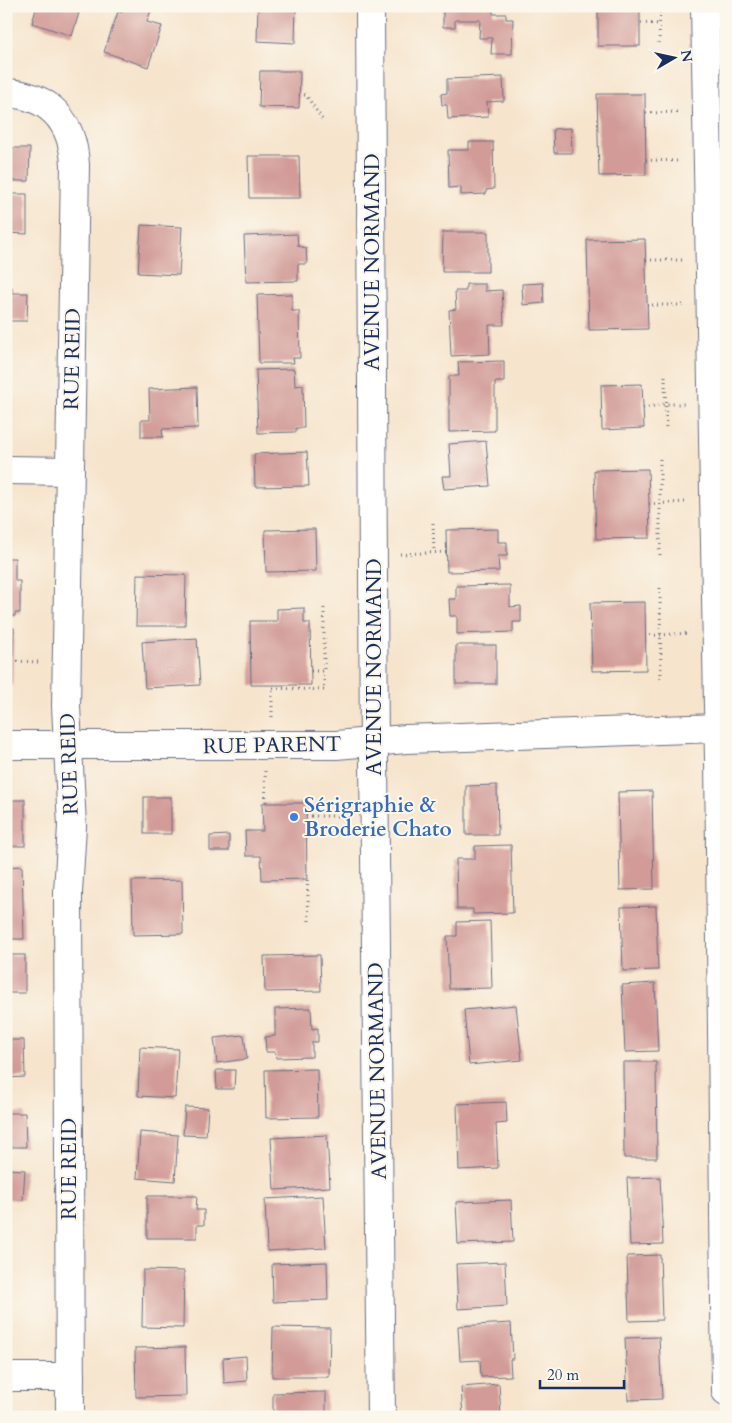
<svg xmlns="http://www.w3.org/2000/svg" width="732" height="1423" viewBox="0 0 732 1423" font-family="Cardo,serif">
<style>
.building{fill:#d29b98}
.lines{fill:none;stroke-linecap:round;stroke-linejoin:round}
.minor-casing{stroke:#686e84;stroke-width:30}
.path{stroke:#686e84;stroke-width:3;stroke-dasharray:1 4;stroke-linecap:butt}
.minor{stroke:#fff;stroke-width:28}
.shop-dot{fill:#3f7fe0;stroke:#fbf7ec;stroke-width:2}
.labels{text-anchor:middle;stroke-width:4;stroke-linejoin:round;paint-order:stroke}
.street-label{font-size:21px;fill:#1b2f5e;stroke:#fbf7ec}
.shop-label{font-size:21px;font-weight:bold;fill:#366cbe;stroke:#fbf7ec;text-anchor:start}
</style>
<rect width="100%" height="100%" fill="#fbf7ec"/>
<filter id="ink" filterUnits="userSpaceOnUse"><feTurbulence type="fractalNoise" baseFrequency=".02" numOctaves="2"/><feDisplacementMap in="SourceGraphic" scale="10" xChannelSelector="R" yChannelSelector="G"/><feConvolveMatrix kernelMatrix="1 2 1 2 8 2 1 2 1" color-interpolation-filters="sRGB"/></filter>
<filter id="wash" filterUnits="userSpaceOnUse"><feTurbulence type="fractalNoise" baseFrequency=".0096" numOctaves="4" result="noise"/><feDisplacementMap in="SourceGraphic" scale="20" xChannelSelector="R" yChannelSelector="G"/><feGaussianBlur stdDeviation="1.12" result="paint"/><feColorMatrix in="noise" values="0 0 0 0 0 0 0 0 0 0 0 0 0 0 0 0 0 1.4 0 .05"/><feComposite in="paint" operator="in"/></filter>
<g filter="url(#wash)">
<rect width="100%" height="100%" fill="#f6e4cc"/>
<g id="blocks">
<g class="building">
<path d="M37 6H81L72 36 32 23Z"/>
<path d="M124 6 152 7 147 22 162 26 148 67 104 52 118 12 122 13Z"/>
<path d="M258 6H296L295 43 257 41Z"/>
<path d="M443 6H493V14H506V19H513L512 54H491L492 38H479L480 20H455V27H443Z"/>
<rect x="598" y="6" width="42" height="40"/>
<path d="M260 71H300L299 108 259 107Z"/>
<path d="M503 77 504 101 487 102 488 117 448 119 447 105H442L441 94 447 93V79Z"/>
<path d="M597 94H645L646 175 599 176Z"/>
<path d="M571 128 572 153H554L553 129Z"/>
<path d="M469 142H493L494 189 486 190V194L461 195V187L449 188 448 150H469Z"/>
<path d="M6 148H30L29 181H6Z"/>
<path d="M248 156H299L300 198H249Z"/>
<path d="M6 194H27V234L6 233Z"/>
<path d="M141 225 182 227 179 275 138 273Z"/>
<path d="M443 232H488V272H442Z"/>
<path d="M297 234 298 246 306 248 307 264H298V281L246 282 244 236Z"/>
<path d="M645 239 648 329 589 330 587 240Z"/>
<path d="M543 283 544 303 523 305 522 284Z"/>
<path d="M466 284H485V291L502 290 504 325H489L490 354 451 356 449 310 456 309 455 291H466Z"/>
<path d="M6 287H12V293H28L27 321H6Z"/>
<path d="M292 294V311H299L300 358H293L294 363H259L257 295Z"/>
<path d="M504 361V382H495V431L449 432V376H459L458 362Z"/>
<path d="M294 369 295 386 303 385 304 428H296V432L258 433 256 370Z"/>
<path d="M642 384 644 428 602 430 601 385Z"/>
<path d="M197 387 198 428 162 429 163 437H141V420H150L149 389Z"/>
<path d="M486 441 490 486 444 489 442 476H451L449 444Z"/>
<path d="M307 452 309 486 255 487 254 454Z"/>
<path d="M648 469 650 538 596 539 594 470Z"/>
<path d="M315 529 316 571 266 572 265 530Z"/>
<path d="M498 529V542H507V556H498L499 571 447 572 446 530Z"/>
<path d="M6 558H15V581H20V613H15V616H6Z"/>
<path d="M137 574 186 575 185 626H136Z"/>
<path d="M510 585V607L521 606V622H513V632L457 634V616H450L449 599H456V586Z"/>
<path d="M645 602 646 670 592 671 590 603Z"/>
<path d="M304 608V623H310L311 685H251L250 621H277V609Z"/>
<path d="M6 628H14L12 685H6Z"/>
<path d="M197 638 200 685 145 688 142 642Z"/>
<rect x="456" y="645" width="40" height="39"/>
<path d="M497 785 498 835H466V786Z"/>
<path d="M652 791 654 889 620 890 618 792Z"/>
<rect x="144" y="797" width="27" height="37"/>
<rect x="6" y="800" width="19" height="46"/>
<path d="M262 803H306L307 879 262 880 261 856H246L245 831H263Z"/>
<path d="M229 835V851H210V836Z"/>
<path d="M511 845 513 913 473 914V909H457L456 859H475V846Z"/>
<path d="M22 866 24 939H6V867Z"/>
<path d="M182 880 183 934 133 935 132 881Z"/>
<path d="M656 906 658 970 623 971 621 907Z"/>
<path d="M490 921 492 988 449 989 447 936H457V922Z"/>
<rect x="6" y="955" width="19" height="38"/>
<path d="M320 955 321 991 265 992 264 956Z"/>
<path d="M655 983 658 1051 625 1052 622 985Z"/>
<path d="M516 1005 522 1060 469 1065 464 1010Z"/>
<path d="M311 1008 312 1029 318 1028V1042H312V1057L276 1058 275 1052H266L265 1037 275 1036V1009Z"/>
<path d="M244 1035 247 1059 217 1063 214 1038Z"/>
<path d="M6 1040H24L25 1077 6 1078Z"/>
<path d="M140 1047 178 1049 175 1098 138 1096Z"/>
<path d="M623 1062H656L657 1158H624Z"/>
<path d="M317 1069 318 1117 266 1118 265 1070Z"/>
<path d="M216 1070H235L234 1089H217Z"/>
<path d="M506 1102 507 1123 496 1124 498 1168 459 1170 457 1104Z"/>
<path d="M185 1107 208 1108 206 1136 183 1135Z"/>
<path d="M6 1113H25L26 1147H6Z"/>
<path d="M140 1132 178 1135 175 1181 137 1178Z"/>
<path d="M327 1135 330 1187 274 1190 271 1138Z"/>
<path d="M6 1169 25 1170 23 1200 6 1199Z"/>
<path d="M660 1177 663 1244 630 1245 627 1178Z"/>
<path d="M147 1196H197L196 1210H204V1225H197V1238H147Z"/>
<path d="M323 1196 326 1248 267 1251 265 1199Z"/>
<path d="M511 1200 513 1242 458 1244 456 1202Z"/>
<path d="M660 1255 662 1320 629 1321 627 1256Z"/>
<path d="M327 1262 328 1300 273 1302 272 1264Z"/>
<path d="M505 1262 507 1306 458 1309 456 1264Z"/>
<path d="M143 1270 184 1271 183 1328 142 1327Z"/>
<path d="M511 1323 513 1359H510L511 1376 481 1377 480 1360 460 1361 458 1326Z"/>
<path d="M273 1327 330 1328 329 1377H272Z"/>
<path d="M659 1337 662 1399 628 1400 625 1338Z"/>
<path d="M185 1347 186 1396 136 1397 135 1348Z"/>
<path d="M246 1356 247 1381 224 1383 223 1358Z"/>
<path d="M499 1384 501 1417H463L461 1387Z"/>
<path d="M326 1392V1417H273V1393Z"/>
</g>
</g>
</g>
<g filter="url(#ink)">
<use href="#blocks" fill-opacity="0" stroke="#686e84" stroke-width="1"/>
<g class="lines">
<g class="minor-casing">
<g id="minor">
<path d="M370 6 374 761 381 1417"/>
<path d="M705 6 719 759 726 1391"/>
<path d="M6 93C50 95 73 122 75 165L66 706 72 826 68 892 70 1417"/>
<path d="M6 470 70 471"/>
<path d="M6 745H336L406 739 718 728"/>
<path d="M6 1377H70"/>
</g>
</g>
<g class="path">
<path d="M641 23 660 24"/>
<path d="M659 43 660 6"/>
<path d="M299 95H306L324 122"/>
<path d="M646 113 680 112"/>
<path d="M646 160 680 161"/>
<path d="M646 260H683"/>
<path d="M647 305H683"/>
<path d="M665 376 666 431"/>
<path d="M643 408 665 404H684"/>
<path d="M649 504 686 502"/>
<path d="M433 523 434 553"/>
<path d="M400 554 446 552"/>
<path d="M660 555V458"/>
<path d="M660 588 661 683"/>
<path d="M645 636 690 633"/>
<path d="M12 661 39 662"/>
<path d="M311 671H324V607"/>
<path d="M272 717V688L324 690V671"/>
<path d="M265 771 266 803"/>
<path d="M306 816H348"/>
<path d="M307 875 309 921"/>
</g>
<use href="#minor" class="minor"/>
</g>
</g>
<circle class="shop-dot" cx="294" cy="817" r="5"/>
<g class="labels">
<g class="street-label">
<text transform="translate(372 262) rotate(-90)" y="7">AVENUE NORMAND</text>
<text transform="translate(72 359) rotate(-89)" y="7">RUE REID</text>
<text transform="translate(374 667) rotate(-90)" y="7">AVENUE NORMAND</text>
<text transform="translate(272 745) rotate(-1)" y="7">RUE PARENT</text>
<text transform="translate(69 764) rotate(-92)" y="7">RUE REID</text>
<text transform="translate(377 1071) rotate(-91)" y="7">AVENUE NORMAND</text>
<text transform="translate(69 1169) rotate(-90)" y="7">RUE REID</text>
</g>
<g class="shop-label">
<text x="304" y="812">Sérigraphie &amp;<tspan x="304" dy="24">Broderie Chato</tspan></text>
</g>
</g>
<rect width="732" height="1423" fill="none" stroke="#fbf7ec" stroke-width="25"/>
<g transform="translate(674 58) rotate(81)" stroke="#fbf7ec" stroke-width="4" paint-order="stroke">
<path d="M0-4L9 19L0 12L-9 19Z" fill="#1b2f5e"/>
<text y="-8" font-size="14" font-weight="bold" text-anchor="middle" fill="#1b2f5e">N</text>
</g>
<path d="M540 1380v8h84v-8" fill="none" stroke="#1b2f5e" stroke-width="2.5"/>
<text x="547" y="1380" font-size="15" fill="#1b2f5e" stroke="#fbf7ec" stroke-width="4" paint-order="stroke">20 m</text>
</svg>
